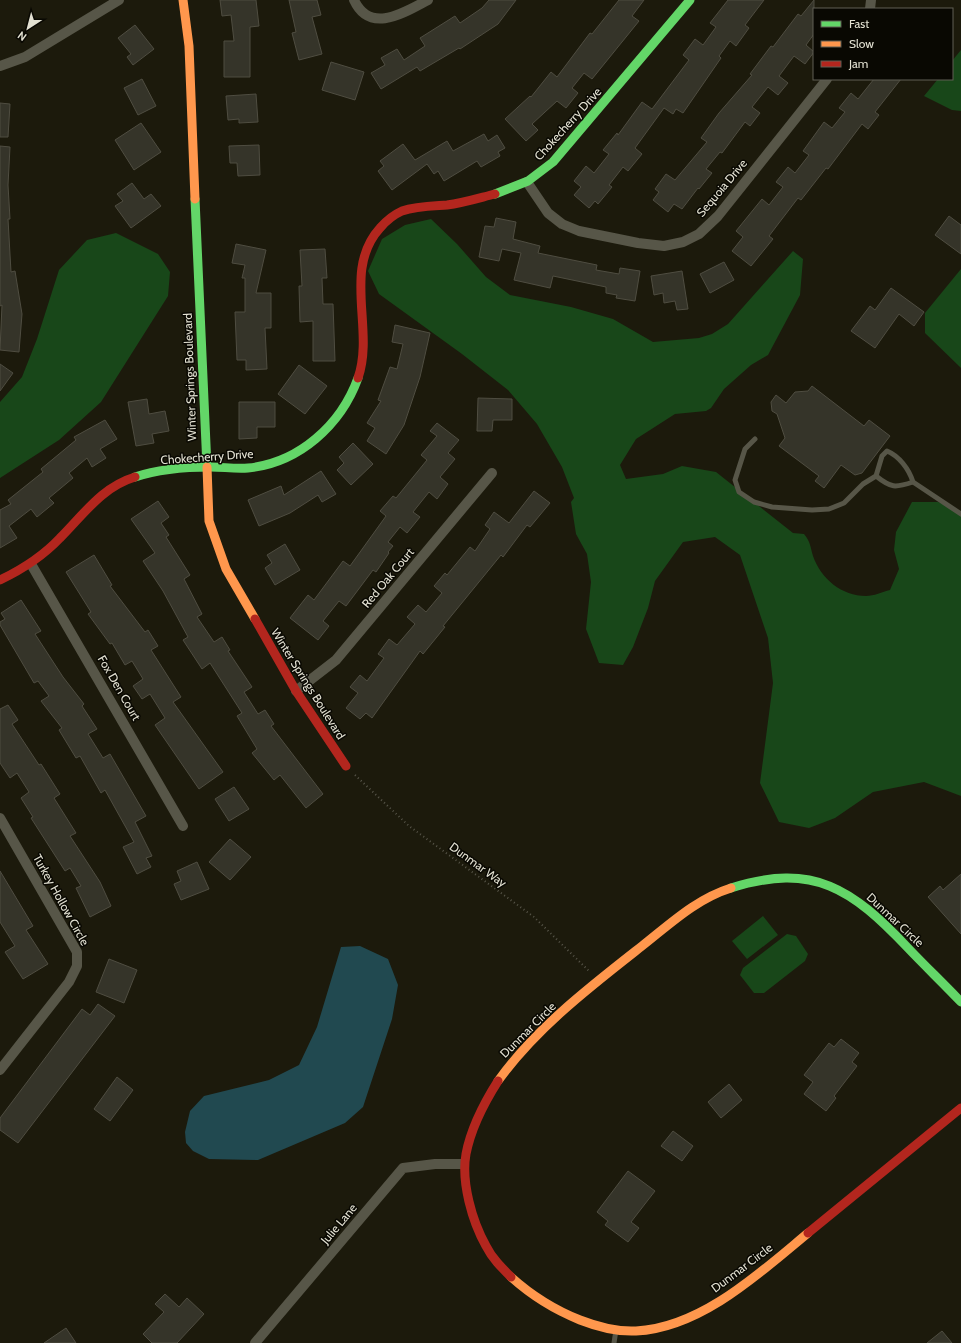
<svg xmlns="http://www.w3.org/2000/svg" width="961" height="1343" viewBox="0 0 961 1343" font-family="Cabin,sans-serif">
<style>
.green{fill:#184719}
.water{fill:#214950}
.building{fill:#353429;stroke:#4f4d41}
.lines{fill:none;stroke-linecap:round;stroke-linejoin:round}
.path{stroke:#58564a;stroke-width:2;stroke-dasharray:1 3;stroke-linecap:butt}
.lane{stroke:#575648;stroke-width:5}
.street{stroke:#575648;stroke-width:10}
.fast{stroke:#63d668;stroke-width:9}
.slow{stroke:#ff974d;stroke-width:9}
.jam{stroke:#b3261e;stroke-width:9}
.labels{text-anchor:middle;stroke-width:3;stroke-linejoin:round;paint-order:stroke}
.street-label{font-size:12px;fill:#e3e1d2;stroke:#090802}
</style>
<rect width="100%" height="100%" fill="#1c1a0c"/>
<g class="green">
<path d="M961 50V111L952 110 924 96 938 79H952V61Z"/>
<path d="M431 219 457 244 486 277 510 295 571 307 613 319 653 342 699 338 712 334 728 324 793 251 803 259 800 295 768 355 751 365 724 389 711 408 706 411 675 414 636 439 620 465 626 479 663 474 682 466 716 472 793 533 804 534C811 543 810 546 813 556 821 579 842 596 866 596 874 596 882 592 890 590L899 569 894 550 896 532 912 502H938L961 511V796L924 782 873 792 835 818 809 828 779 822 760 783 773 683 768 638 740 555 715 537 683 542 655 581 648 608 633 647 623 665 599 663 586 629 591 582 587 554 576 534 571 502 574 498 562 467 537 424 508 390 462 354 379 294 368 271 382 239 405 225Z"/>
<path d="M116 233 158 254 170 272 168 296 101 402 59 440 0 478V402L22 377 37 339 59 270 87 240Z"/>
<path d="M961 269V368L925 333V313Z"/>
<path d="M763 916 778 935 747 959 732 941Z"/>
<path d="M787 934 796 936 808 954 805 961 764 993H754L740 975 743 968Z"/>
</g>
<path class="water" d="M360 946 388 959 398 985 392 1019 363 1107 345 1123 258 1160 209 1159 193 1151 186 1143 185 1132 190 1111 204 1096 269 1080 299 1065 317 1027 341 947Z"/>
<g class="building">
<path d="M220 0H256L259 26 250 27V77H224V41H234L231 15 222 16Z"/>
<path d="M289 0H317L321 15 312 17 322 54 299 60 292 33 296 32Z"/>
<path d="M489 0H516L498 24 460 49 459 48 420 71 417 67 381 89 371 73 385 65 381 58 397 49 404 60 425 46 420 38 455 16 460 23 482 8Z"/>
<path d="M619 0H644L632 16 639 21 592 79 584 73 572 88 578 93 566 108 557 101 532 124 538 130 526 141 505 119 530 96 531 97 551 72 557 77 590 33 592 34Z"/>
<path d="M728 0H764L745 25 749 28 736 46 730 41 719 56 721 58 683 113 676 109 673 114 664 108 635 148 642 154 628 171 623 167 609 185 612 187 598 204 595 201 589 208 574 195 581 187 574 181 586 166 594 173 609 154 603 150 617 133 618 135 642 102 652 109 689 60 683 55 695 39 703 45 716 27 710 23Z"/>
<path d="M814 0V34L806 45 814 52 805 64 794 56 779 76 788 83 778 95 768 87 752 107 760 113 750 126 745 122 722 153 720 152 706 169 712 173 699 189 698 188 682 209 674 204 668 212 653 200 659 192 655 189 666 174 675 180 707 142 701 138 719 113 752 75 750 74 771 46 773 47 798 14 801 16Z"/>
<path d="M135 25 154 49 133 65 127 57 131 54 118 38Z"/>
<path d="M331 62 364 72 355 100 322 90Z"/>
<path d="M142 79 156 106 138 115 124 88Z"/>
<path d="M874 79H901L875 112 879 115 868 129 862 124 828 169 826 168 801 200 798 198 769 236 773 239 751 266 732 251 743 237 736 231 762 199 769 205 783 187 776 182 788 167 795 173 809 155 803 151 824 122 832 128 845 112 839 108 851 93 858 99Z"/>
<path d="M256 94 258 122 239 123V119L228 120 226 96Z"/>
<path d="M0 103 10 104 8 137H0Z"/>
<path d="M141 123 161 152 134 170 115 140Z"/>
<path d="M484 134 488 141 497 135 505 148 498 152 500 156 481 167 477 161 444 181 438 171 434 174 427 164 392 190 378 171 384 166 380 161 403 144 415 160 447 141 453 151Z"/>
<path d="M259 145 260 175 238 176 237 163H230L229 146Z"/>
<path d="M0 146 10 147 8 185 10 219H8L11 272 15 271 22 314 19 352 0 350 2 305 0 306Z"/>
<path d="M132 183 144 199 151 194 161 206 131 228 115 206 123 201 117 194Z"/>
<path d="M949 216 961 225V254L935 235Z"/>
<path d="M496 218 516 222 513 239 540 246 538 253 597 265 596 270 619 274 620 268 640 271 635 301 616 298 617 295 606 293V287L553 276 550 288 514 280 521 253 502 249 499 261 479 257 485 226 494 227Z"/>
<path d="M236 244 266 250 256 293H271V328H265L267 369 246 370V360H237L235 312H245V278H242L245 265 232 263Z"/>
<path d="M325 249 327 278H322L323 304H333L335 361H313V321L300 322 299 286H302L300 250Z"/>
<path d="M724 262 734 280 710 293 700 274Z"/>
<path d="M682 271 688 309 677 310 675 301 664 303 663 293 654 295 651 276Z"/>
<path d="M891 288 924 312 914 326 899 314 875 348 851 331 870 306 875 310Z"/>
<path d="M395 325 430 333 420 377 404 425 386 454 367 441 375 428 367 423 381 401 378 400 390 367 397 369 403 344 392 342Z"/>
<path d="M0 364 13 373 0 391Z"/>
<path d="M299 365 327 386 305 414 278 394Z"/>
<path d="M812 386 864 426 869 420 890 436 862 473 855 475 841 465 824 488 815 481 819 476 779 446 785 438 777 414 772 411 771 402 776 395 786 403 795 392 808 391Z"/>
<path d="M478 398 512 399V420H493L492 431H477Z"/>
<path d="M147 399 149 414 165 411 169 431 152 434 154 443 136 446 128 402Z"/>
<path d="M239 402H275V427H257V438L239 439Z"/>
<path d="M105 420 117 439 100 449 106 458 92 467 87 458 69 473 73 478 49 498 54 503 37 517 31 509 9 526 17 538 0 548V510L11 504 8 500 43 472 41 469 76 440 74 437Z"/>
<path d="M437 423 459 440 448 453 455 459 440 477 448 484 437 499 429 492 413 512 420 517 407 533 400 527 388 542 393 546 388 552 389 553 376 572 373 570 346 606 339 601 323 621 329 626 318 640 290 618 308 595 314 600 343 561 350 566 386 516 380 511 393 496 396 498 427 460 421 455 437 436 430 431Z"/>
<path d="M353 443 373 464 351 485 337 470 344 463 339 457Z"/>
<path d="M321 471 336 494 322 502 318 495 290 513 259 526 248 500 281 486 284 495Z"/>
<path d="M534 491 550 503 530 527 527 525 503 557 501 555 443 626 445 627 423 654 420 651 372 718 366 713 360 719 346 708 358 693 350 687 360 675 367 681 384 658 378 654 389 639 397 645 415 624 407 617 418 605 426 612 442 593 434 586 445 573 447 575 470 547 475 551 490 529 485 525 494 512 509 523Z"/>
<path d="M158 501 169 517 161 523 169 535 166 537 190 575 184 579 202 614 197 617 214 642 222 637 230 650 228 651 252 687 244 692 258 714 265 710 274 724 271 726 323 794 306 808 280 775 274 780 252 753 257 749 237 716 242 713 210 663 202 669 183 640 188 637 163 591 143 561 155 553 131 519Z"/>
<path d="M285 544 300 570 275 585 265 568 272 563 267 555Z"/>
<path d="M94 555 112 585 110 586 145 632 148 630 158 646 151 650 181 697 173 702 223 772 199 789 155 725 165 718 150 694 142 699 133 686 143 679 132 661 125 665 112 643 110 644 88 614 91 612 66 572Z"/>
<path d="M21 600 41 631 35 634 63 677 84 704 82 706 97 729 88 734 103 758 110 754 146 816 135 822 152 856 146 858 151 867 137 874 123 847 134 842 105 790 101 793 80 756 76 758 59 730 62 728 41 701 49 696 38 681 34 683 0 625V622L5 619 1 613Z"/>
<path d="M8 705 18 720 12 724 39 765 41 764 60 794 54 798 76 833 70 836 100 882 111 906 90 917 76 888 81 886 70 868 65 871 31 818 33 817 21 798 29 792 17 773 10 778 0 763V709Z"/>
<path d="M234 787 249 809 229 821 215 799Z"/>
<path d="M230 839 251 857 230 880 209 862Z"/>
<path d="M197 862 209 889 181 900 174 884 181 881 177 871Z"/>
<path d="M0 871 33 926 26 930 48 964 23 979 5 952 15 946 0 922Z"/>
<path d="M961 874V934L928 897 940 886 943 890Z"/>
<path d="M109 959 137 970 124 1003 96 992Z"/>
<path d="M98 1004 115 1016 18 1143 0 1130V1118L82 1009 90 1015Z"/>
<path d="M841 1039 859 1053 852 1062 857 1066 834 1096 836 1098 826 1111 804 1094 813 1082 804 1075 829 1043 834 1047Z"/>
<path d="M117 1077 133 1090 110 1121 94 1109Z"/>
<path d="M729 1084 742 1100 721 1118 708 1102Z"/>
<path d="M673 1131 693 1146 682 1161 661 1146Z"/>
<path d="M628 1171 655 1191 631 1222 639 1228 628 1242 605 1225 608 1221 597 1212Z"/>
<path d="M165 1294 179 1307 187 1298 204 1314 177 1343H152L143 1334 164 1312 155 1304Z"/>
<path d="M66 1328 76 1343H44Z"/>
<path d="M942 1331 952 1343H927Z"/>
</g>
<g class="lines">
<path class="path" d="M355 775 409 826 534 917 590 972"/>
<g class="lane">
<path d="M755 439 745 449 735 480 739 492 754 502 772 507 812 510 829 509 844 503 863 484 876 476 882 456 887 451C899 456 909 469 913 482L961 514"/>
<path d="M876 476C891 488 895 488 913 482"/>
<path d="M614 1343 616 1330"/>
</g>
<g class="street">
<path d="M354 0C370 35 405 12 428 0"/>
<path d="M870 9 871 0"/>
<path d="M0 66 25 57 119 0"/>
<path d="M527 182 548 213 562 224 579 231 638 243 664 246 683 242 699 234 718 216 827 79"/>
<path d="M31 564 183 826"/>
<path d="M296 691 336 660 492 473"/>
<path d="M0 818 77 952V966L69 982 0 1070"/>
<path d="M255 1343 403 1168 435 1164H464"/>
</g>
<g class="fast">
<path d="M495 194 528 181 553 162 690 0"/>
<path d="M195 199 207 467"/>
<path d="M135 477C159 469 186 467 211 467 223 467 235 469 248 468 299 463 341 425 358 378"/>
<path d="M731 888C814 862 852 889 908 948 925 966 944 984 961 1002"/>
</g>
<g class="slow">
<path d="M183 0 189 46 195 199"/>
<path d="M207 467 209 521 226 569 255 619"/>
<path d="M498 1081C536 1028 591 986 642 946 670 924 696 899 731 888"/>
<path d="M511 1277C531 1295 555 1310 580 1320 598 1327 617 1332 636 1331 701 1328 761 1272 808 1233"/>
</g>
<g class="jam">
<path d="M358 378C375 329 342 270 380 228 386 221 393 215 402 211 416 206 432 206 447 205 463 203 479 198 495 194"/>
<path d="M0 580C23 569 43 556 60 538 84 514 102 487 135 477"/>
<path d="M255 619 296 691 346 766"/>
<path d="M498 1081C484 1103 471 1128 466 1154 461 1182 472 1221 486 1246 492 1258 501 1267 511 1277"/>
<path d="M808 1233 961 1108"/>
</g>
</g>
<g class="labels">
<g class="street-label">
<text transform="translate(568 124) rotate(-48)" y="4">Chokecherry Drive</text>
<text transform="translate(722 188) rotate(-50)" y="4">Sequoia Drive</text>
<text transform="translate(190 377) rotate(-92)" y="4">Winter Springs Boulevard</text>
<text transform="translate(207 457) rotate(-4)" y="4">Chokecherry Drive</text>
<text transform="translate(388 578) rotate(-50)" y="4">Red Oak Court</text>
<text transform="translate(308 684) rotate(58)" y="4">Winter Springs Boulevard</text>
<text transform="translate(119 688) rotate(60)" y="4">Fox Den Court</text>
<text transform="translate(478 865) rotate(36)" y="4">Dunmar Way</text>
<text transform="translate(61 900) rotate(61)" y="4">Turkey Hollow Circle</text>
<text transform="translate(895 920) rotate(43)" y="4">Dunmar Circle</text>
<text transform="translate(528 1030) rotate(-45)" y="4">Dunmar Circle</text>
<text transform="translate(339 1224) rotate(-50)" y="4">Julie Lane</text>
<text transform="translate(742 1268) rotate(-37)" y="4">Dunmar Circle</text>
</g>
</g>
<rect x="813" y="8" width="140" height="72" fill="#090802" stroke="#605f55"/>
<rect x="821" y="21" width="20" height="6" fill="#63d668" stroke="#605f55"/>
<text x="849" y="28" font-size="12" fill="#e3e1d2">Fast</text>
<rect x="821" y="41" width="20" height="6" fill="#ff974d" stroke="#605f55"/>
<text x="849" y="48" font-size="12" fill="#e3e1d2">Slow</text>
<rect x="821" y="61" width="20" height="6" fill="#b3261e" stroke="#605f55"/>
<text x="849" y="68" font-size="12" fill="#e3e1d2">Jam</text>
<g transform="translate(28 28) rotate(216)" stroke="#090802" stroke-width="3" paint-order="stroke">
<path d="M0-3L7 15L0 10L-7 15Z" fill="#e3e1d2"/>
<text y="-6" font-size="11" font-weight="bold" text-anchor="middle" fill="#e3e1d2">N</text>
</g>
</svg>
